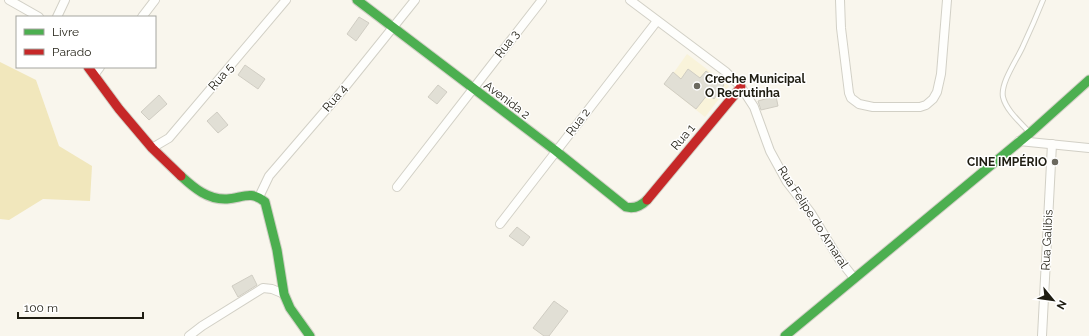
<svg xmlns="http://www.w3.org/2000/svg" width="1089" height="336" viewBox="0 0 1089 336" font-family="Raleway,sans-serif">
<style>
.built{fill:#f9f3da}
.green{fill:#f1e7bc}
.building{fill:#e1dfd5;stroke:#d0cdc3}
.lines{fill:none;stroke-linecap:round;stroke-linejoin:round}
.lane-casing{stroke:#d2d0c6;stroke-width:6}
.street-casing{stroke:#d2d0c6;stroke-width:10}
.fast-casing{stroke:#d2d0c6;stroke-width:11}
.jam-casing{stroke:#d2d0c6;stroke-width:11}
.lane{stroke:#fefefc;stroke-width:4}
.street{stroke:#fefefc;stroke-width:8}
.fast{stroke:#4caf50;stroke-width:9}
.jam{stroke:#c62828;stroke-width:9}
.poi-dot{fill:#6b695f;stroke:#fff;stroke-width:1.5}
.labels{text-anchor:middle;stroke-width:3;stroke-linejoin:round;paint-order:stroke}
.street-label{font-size:12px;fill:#1f1d12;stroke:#fff}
.poi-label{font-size:12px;font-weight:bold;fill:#1f1d12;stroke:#fff;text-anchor:start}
</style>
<rect width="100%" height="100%" fill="#f9f6ed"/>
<path class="built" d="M687 54 729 86 705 117 665 85Z"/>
<path class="green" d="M0 62 36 80 59 146 92 166 90 201 43 199 9 220 0 219Z"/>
<g class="building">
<path d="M359 17 369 23 356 41 347 34Z"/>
<path d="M245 65 265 79 258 89 238 75Z"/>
<path d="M688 69 700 78 706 71 724 85 714 99 708 94 696 109 664 84 673 72 681 79Z"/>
<path d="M438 85 447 92 437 104 428 97Z"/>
<path d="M159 95 167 104 149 120 141 112Z"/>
<path d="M776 96 778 106 761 110 758 101Z"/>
<path d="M217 112 228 125 218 133 207 121Z"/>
<path d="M517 227 530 237 523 246 509 236Z"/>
<path d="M252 275 257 285 238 297 232 286Z"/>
<path d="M554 301 568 311 549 336H544L533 328Z"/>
</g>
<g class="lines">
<g class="lane-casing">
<path id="lane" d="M1029 132C1020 122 1006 110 1003 97 1000 83 1018 58 1023 46 1030 31 1037 15 1043 0"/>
</g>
<g class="street-casing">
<g id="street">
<path d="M9 0 39 17"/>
<path d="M630 0 726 72 741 87 754 107 770 151 787 182 811 213 839 259 854 278"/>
<path d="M840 0 841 28 849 93 851 98 859 104 873 107H920L926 105 933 99 937 92 941 74 947 0"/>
<path d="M57 17 65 0"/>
<path d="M142 17 155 0"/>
<path d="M94 75 100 67"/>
<path d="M1019 141 1089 148"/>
<path d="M152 148 169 138 286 0"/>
<path d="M397 187 542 0"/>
<path d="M259 197 269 176 337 97 415 0"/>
<path d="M500 224 657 21"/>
<path d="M189 336 202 326 263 288 272 289 284 294"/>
<path d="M1042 336 1052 144"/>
</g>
</g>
<g class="fast-casing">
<g id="fast">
<path d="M357 0 556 151 626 207C634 209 641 206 647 200"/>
<path d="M181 176C194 188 208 200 227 199 242 198 251 190 265 202L277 250 284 294 290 308 310 336"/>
<path d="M785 336 1030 133 1089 80"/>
</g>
</g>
<g class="jam-casing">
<g id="jam">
<path d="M88 67 119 109 152 148 181 176"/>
<path d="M647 200 741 87"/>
</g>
</g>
<use href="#lane" class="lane"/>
<use href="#street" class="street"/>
<use href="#fast" class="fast"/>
<use href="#jam" class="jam"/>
</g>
<g class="poi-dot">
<circle cx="697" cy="86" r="4"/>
<circle cx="1055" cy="162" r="4"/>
</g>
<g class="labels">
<g class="street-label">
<text transform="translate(507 44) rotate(-52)" y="4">Rua 3</text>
<text transform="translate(221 77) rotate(-49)" y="4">Rua 5</text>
<text transform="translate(335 98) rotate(-50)" y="4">Rua 4</text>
<text transform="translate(507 100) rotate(37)" y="4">Avenida 2</text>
<text transform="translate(578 122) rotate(-53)" y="4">Rua 2</text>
<text transform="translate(683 137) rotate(-50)" y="4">Rua 1</text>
<text transform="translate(813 217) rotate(57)" y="4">Rua Felipe do Amaral</text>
<text transform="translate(1047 240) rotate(-87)" y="4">Rua Galibis</text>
</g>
<g class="poi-label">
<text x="705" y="83">Creche Municipal<tspan x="705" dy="14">O Recrutinha</tspan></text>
<text x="1047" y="166" text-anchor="end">CINE IMPÉRIO</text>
</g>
</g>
<rect x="16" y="16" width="140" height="52" fill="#ffffff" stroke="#a5a5a0"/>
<rect x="24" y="29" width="20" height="6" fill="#4caf50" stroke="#a5a5a0"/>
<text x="52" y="36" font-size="12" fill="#1f1d12">Livre</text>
<rect x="24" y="49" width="20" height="6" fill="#c62828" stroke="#a5a5a0"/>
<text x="52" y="56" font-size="12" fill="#1f1d12">Parado</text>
<g transform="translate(1053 300) rotate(119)" stroke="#ffffff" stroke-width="3" paint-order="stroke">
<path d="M0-3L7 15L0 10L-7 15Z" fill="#1f1d12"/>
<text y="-6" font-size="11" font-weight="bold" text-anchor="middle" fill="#1f1d12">N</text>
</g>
<path d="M18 312v6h125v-6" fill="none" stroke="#1f1d12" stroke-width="2"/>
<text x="24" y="312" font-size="12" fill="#1f1d12" stroke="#ffffff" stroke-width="3" paint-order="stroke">100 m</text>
</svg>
